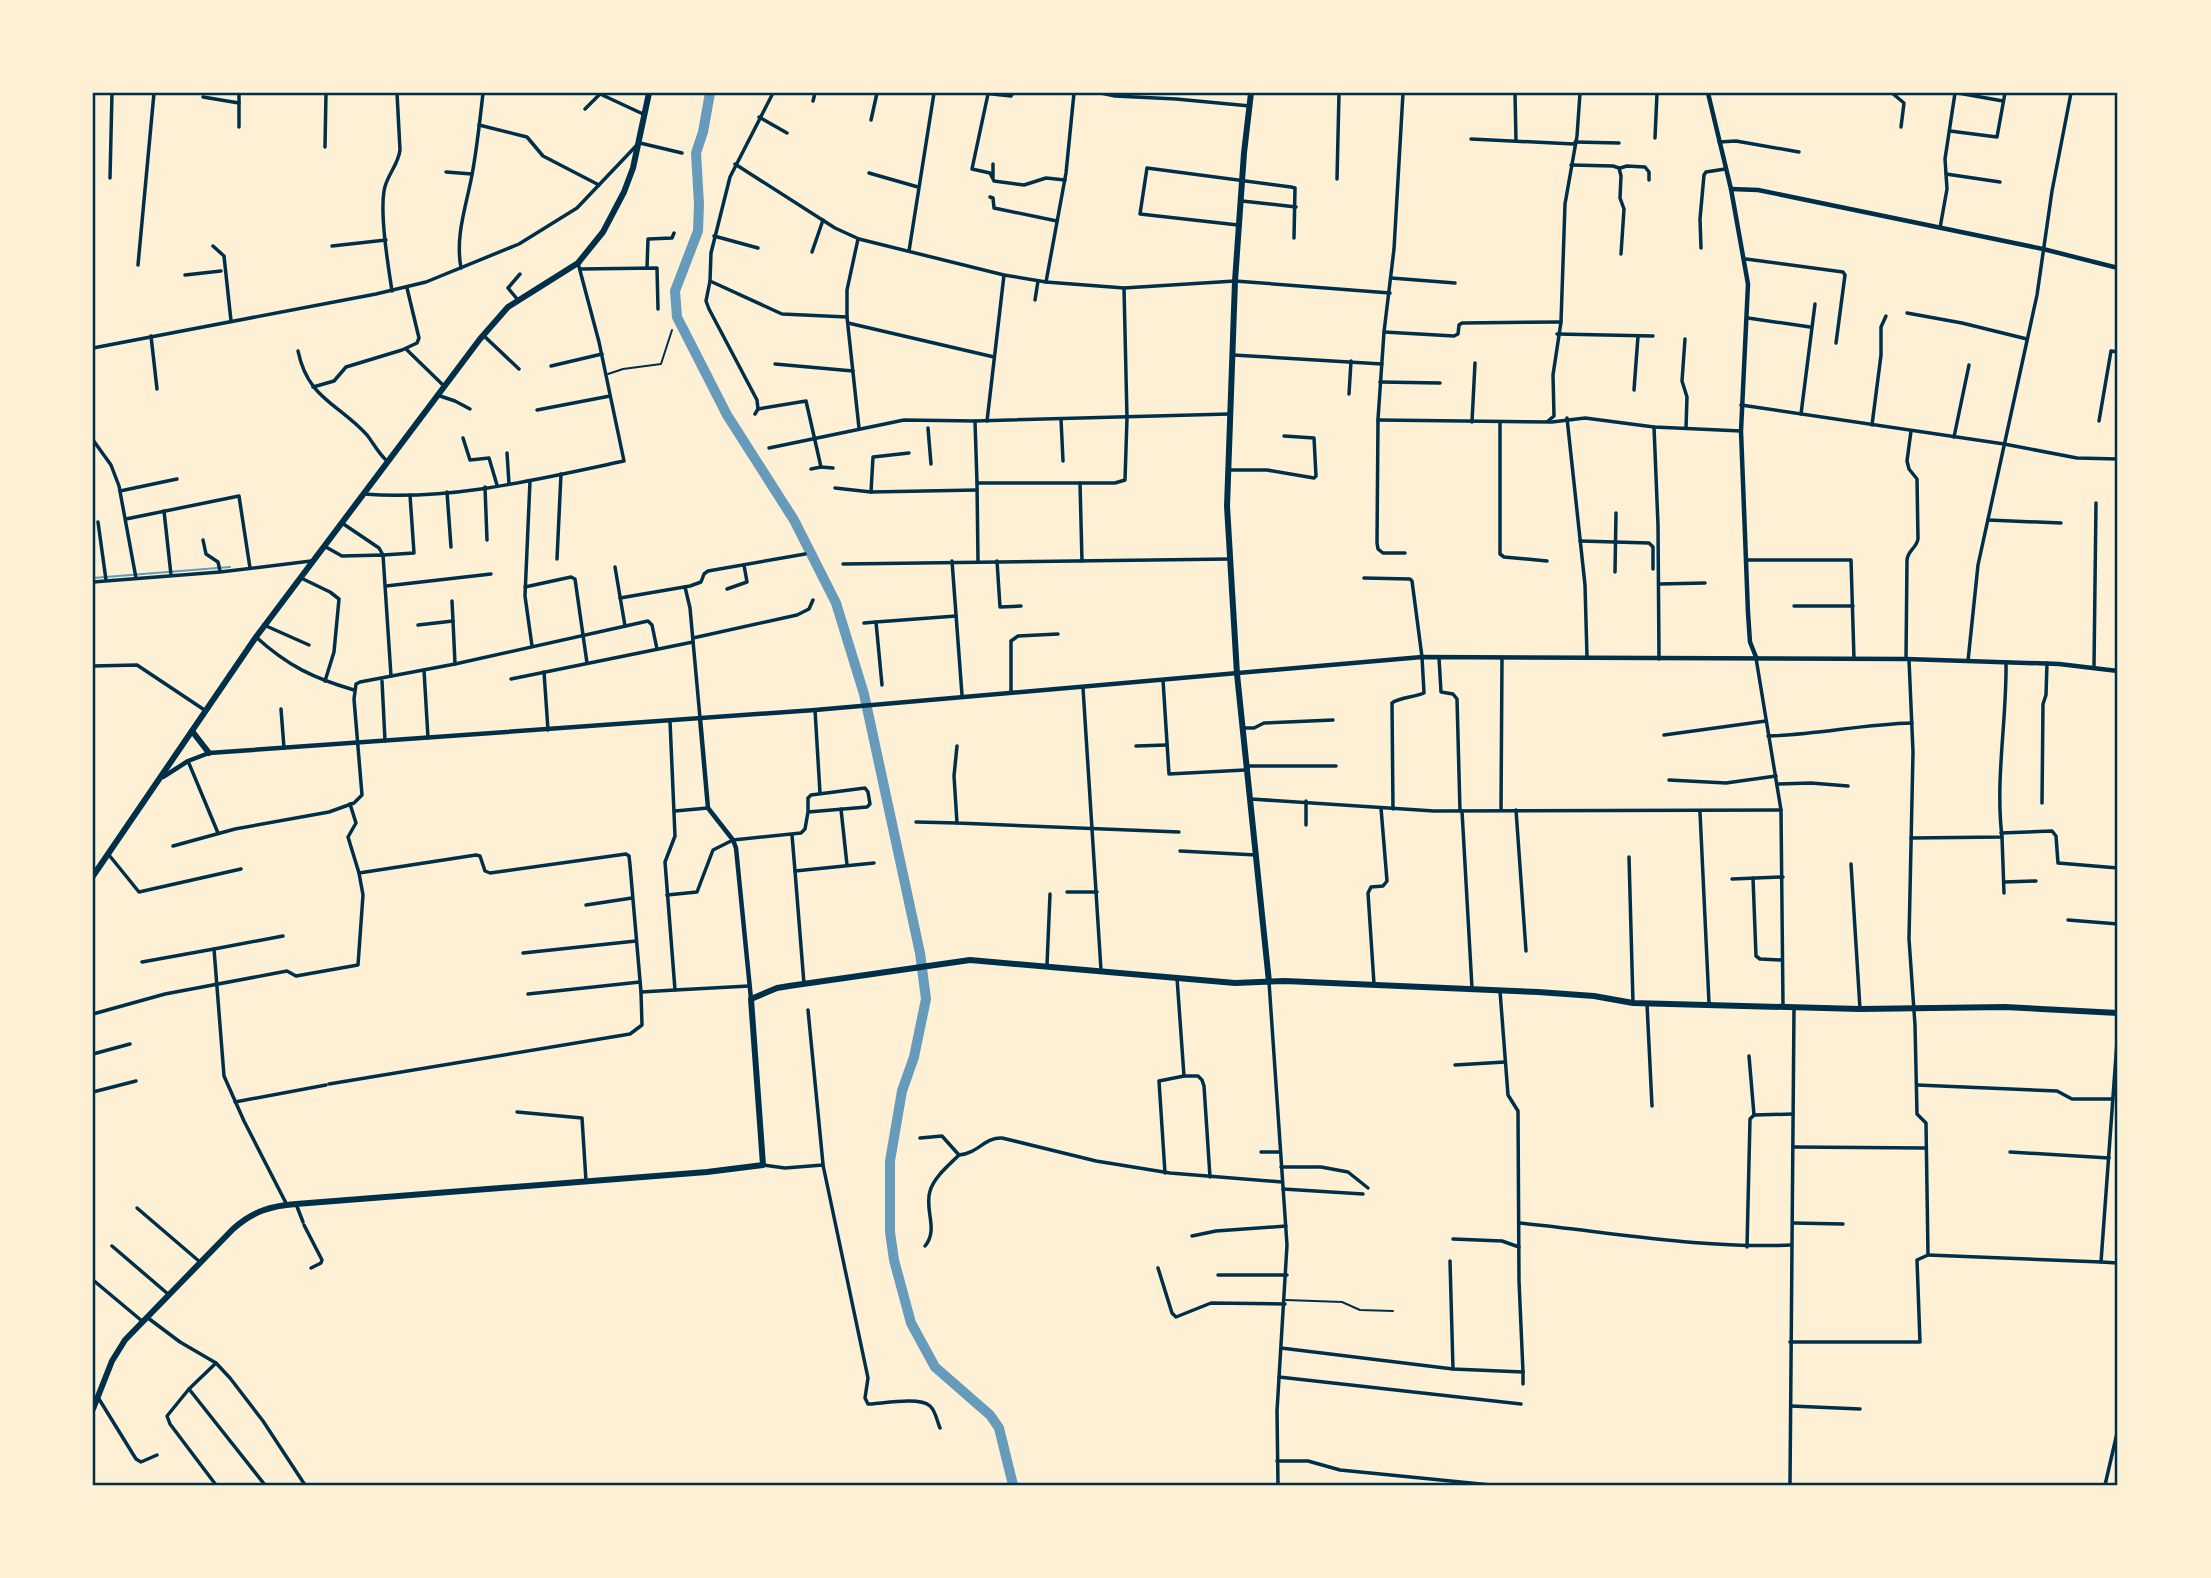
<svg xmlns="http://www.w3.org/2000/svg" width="2211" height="1578" viewBox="0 0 2211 1578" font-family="'Golos Text',sans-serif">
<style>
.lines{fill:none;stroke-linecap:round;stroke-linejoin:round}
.stream{stroke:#669bbc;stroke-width:2}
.river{stroke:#669bbc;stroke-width:10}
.service{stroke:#003049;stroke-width:2}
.minor{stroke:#003049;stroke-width:3.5}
.tertiary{stroke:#003049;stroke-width:4.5}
.primary{stroke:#003049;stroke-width:6}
.trunk{stroke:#003049;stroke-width:6}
.neatline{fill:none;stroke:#003049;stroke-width:2.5}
</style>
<rect width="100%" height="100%" fill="#fdf0d5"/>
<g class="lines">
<path class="stream" d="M93 578 230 567"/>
<path class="river" d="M710 93 703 132 696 153 699 204 698 231 675 291 677 317 727 415 794 520 836 603 864 694 920 953 926 999 914 1057 902 1091 890 1161V1232L894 1260 911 1323 935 1367 990 1415 999 1428 1013 1485"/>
<g class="service">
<path d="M608 374 623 369 661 364 672 330"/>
<path d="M1286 1300 1342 1302 1360 1310 1393 1311"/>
</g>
<g class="minor">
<path d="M598 93 643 114"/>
<path d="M983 93 1011 96 1013 93"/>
<path d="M1101 93 1115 96 1176 99 1250 106"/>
<path d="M1403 93 1394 249 1384 332 1378 419 1377 543 1378 549 1383 553H1405"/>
<path d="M1515 93 1516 141"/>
<path d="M1892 93 1904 103 1901 127"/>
<path d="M1958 93 2003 101"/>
<path d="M988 94 972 169 990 173 994 181 1024 185 1046 178 1065 180"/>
<path d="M203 97 239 103"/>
<path d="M813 101 815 93"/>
<path d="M585 109 600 94"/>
<path d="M759 117 787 133"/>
<path d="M871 120 877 93"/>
<path d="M479 125 527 137 543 156 599 185"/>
<path d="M239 127V93"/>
<path d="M1950 131 1997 137 2005 93"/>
<path d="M1655 138 1657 93"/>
<path d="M1471 139 1574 144"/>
<path d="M1575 142 1619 143"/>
<path d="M1719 142 1736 141 1799 152"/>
<path d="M640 143 682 153"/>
<path d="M325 147 326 93"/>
<path d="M735 164 835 228 859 239 1004 275 1046 282 1124 288 1235 281 1390 293"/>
<path d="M1571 165 1613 166 1619 168 1621 176 1620 198 1624 209 1621 254"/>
<path d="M1620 168 1627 166 1645 167 1649 172V180"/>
<path d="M446 172 472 174"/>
<path d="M869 173 918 187"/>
<path d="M1946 174 2000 182"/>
<path d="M993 177V164"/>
<path d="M110 178 112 93"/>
<path d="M1337 179 1339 93"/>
<path d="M990 197 993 198 994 208 1057 221"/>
<path d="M1242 201 1296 207"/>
<path d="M1238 225 1140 214 1147 168 1291 187 1295 188 1294 238"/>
<path d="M1940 228 1947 189 1945 159 1955 93"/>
<path d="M714 236 758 248"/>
<path d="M858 239 847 290V317L859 428"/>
<path d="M213 246 224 256 231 321"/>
<path d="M332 246 386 240"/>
<path d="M1701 248 1700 219 1704 175 1706 172 1725 169"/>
<path d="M909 251 934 93"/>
<path d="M812 252 823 220"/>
<path d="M1746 259 1843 272 1845 275 1836 343"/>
<path d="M138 265 154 93"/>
<path d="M461 268C455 236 466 207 472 175 477 148 480 120 483 93"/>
<path d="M647 268 648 239 672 238 674 233"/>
<path d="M580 269 657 268 658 309"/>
<path d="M185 275 221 271"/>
<path d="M1391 278 1455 283"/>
<path d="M710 281 782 314 847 317"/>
<path d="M1046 282 1066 173 1074 93"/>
<path d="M392 291C388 265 380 216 384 191 386 176 398 166 400 150L397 93"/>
<path d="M518 300 508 288 520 274"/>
<path d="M1035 300 1038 281"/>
<path d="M1907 313 1962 323 2027 339"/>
<path d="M1748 318 1810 327"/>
<path d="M848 323 994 357"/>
<path d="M1384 332 1454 336 1458 334 1459 325 1462 323 1561 322"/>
<path d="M1557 334 1653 336"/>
<path d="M483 335 519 369"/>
<path d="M151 336 157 389"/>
<path d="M1685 339 1682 381 1687 397 1686 428"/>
<path d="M93 348 376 294 426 282 519 244 577 208 636 146"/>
<path d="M406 349 444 386"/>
<path d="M298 351C308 399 338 403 367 435 374 444 378 453 387 461"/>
<path d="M1233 355 1382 364"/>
<path d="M775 364 853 371"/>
<path d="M551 366 602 354"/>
<path d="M1380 382 1440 383"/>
<path d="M313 387 334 381 346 367 402 350 417 343 419 338 407 288"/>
<path d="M1634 390 1638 336"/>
<path d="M1349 394 1351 361"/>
<path d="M437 395 455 401 470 409"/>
<path d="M1741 405 2004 444 2077 458 2118 459"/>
<path d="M758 409 806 401 821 467 833 468"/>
<path d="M537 410 610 396"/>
<path d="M755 414 758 409 757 400 709 309 706 301 710 281 711 253 730 177 773 93"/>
<path d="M1801 414 1815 304"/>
<path d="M1567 418 1585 585 1587 657"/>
<path d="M1061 419 1063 461"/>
<path d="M1378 420 1552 422 1585 418 1654 427 1741 431"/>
<path d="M975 421 977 483H1115L1125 480 1127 418 1124 288"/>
<path d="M987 421 1004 275"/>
<path d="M1548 421 1554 416 1553 375 1561 322 1565 204 1577 136 1580 93"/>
<path d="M2099 421 2111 351 2118 352"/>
<path d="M1472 422 1475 363"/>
<path d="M1500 422V554L1504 557 1547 561"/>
<path d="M1872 425 1881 355V327L1886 316"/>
<path d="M1654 427 1658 525 1659 659"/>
<path d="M928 428 931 464"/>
<path d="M1954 437 1969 365"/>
<path d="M463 438 470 460 489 458 497 485"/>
<path d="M93 440 111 465 119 486 136 578"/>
<path d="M769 448 904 420 975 421 1229 414"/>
<path d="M507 453 509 484"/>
<path d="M811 469 821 467"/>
<path d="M1229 470H1267L1314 478 1316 476 1314 438 1284 436"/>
<path d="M530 481 525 596 532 646"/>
<path d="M977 483 978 561"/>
<path d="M1080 483 1082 561"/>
<path d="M485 487 487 540"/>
<path d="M835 488 871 492 977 490"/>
<path d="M120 491 177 479"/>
<path d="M447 492 451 547"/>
<path d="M871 492 873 457 909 453"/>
<path d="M364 494C451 501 539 479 624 461L599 342 578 263"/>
<path d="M164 511 171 575"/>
<path d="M126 519 239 496 250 568"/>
<path d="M1988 520 2061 523"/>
<path d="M98 522 106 580"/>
<path d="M342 523 379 548 383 555 414 553 410 495"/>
<path d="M203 540 206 554 218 562 220 571"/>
<path d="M1580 541 1649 543 1653 547V569"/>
<path d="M324 546 342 556 383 555 391 676"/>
<path d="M557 559 561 474"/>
<path d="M1746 560H1851L1854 659"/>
<path d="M952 561 962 695"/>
<path d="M997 561 1000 607 1021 606"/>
<path d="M843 564 1230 559"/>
<path d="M615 567 625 626"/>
<path d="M1615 572 1616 513"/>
<path d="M301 578 330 592 339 599 334 652 325 681"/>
<path d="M1364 578 1410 579 1412 581 1422 657 1424 693C1415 697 1397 698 1392 703L1393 809"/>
<path d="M93 582 220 572 311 561"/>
<path d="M1659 584 1705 583"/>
<path d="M386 586 491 574"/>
<path d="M525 587 571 577 575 579 587 663"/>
<path d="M685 587 690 608 700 718"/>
<path d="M727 589 747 582 744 565"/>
<path d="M620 598 690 586 701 582 704 574 708 571 805 554"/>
<path d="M452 601 453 621"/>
<path d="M1794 606H1853"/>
<path d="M864 623 876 622"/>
<path d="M264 625 309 645"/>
<path d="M418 625 453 621 455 664"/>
<path d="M256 637C288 666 313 678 354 690"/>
<path d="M693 638 797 615 809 609 813 600"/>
<path d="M1439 658 1441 692 1453 694 1457 699 1460 811"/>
<path d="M1756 658 1781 810 1783 1006"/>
<path d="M1906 659 1907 560C1908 550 1916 549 1918 539L1917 479 1909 469 1907 461 1911 431"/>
<path d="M1968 661 1978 565 2037 295 2052 191 2071 93"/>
<path d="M93 666 137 665 206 711"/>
<path d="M2094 667 2096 503"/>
<path d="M424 670 428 738"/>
<path d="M544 672 548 730"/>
<path d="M511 679 693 642"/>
<path d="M1163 680 1169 774 1245 770"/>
<path d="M382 681 385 741"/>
<path d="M882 685 876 622 956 616"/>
<path d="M1083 688 1101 970"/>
<path d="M1011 692V641L1018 636 1058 634"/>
<path d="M281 709 284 748"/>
<path d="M815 710 820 793"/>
<path d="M670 721 675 836 665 862 675 990 749 986"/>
<path d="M1243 728H1254L1264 723 1333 720"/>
<path d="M1664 735 1766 721"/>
<path d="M1768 736C1816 735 1863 724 1912 723"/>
<path d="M957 746 954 776 957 823 1179 832"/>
<path d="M1136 746 1167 745"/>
<path d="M188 761 218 833"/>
<path d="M1248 766H1336"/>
<path d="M1669 780 1726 783 1776 776"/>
<path d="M1777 784 1811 783 1848 786"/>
<path d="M1251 799 1434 811 1781 810"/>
<path d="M1306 801V825"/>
<path d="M2042 803 2043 704 2046 695 2047 663"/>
<path d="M841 809 847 865"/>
<path d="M1501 810 1502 658"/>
<path d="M1516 810 1526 951"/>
<path d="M675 811 708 808"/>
<path d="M1462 811 1472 988"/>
<path d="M1700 812 1709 1003"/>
<path d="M916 822 957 823"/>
<path d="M2001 833 2052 831 2056 836 2058 863 2118 868"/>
<path d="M792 835 795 871 874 863"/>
<path d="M2002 837 2004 893"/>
<path d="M1911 838 2002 837C1995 779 2007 720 2006 662"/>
<path d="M173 846 235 829 329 812 354 803 362 795 354 699 356 684 360 682 455 664 648 621 652 625 657 649"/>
<path d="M1180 851 1256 855"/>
<path d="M109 855 139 892 241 869"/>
<path d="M1629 857 1633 1003"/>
<path d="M1851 864 1860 1009"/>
<path d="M795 871 804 984"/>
<path d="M359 873 476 855 480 856 485 871 490 873 626 854 629 856 630 865 641 992 675 990"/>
<path d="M1753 878 1756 956 1760 959 1782 960"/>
<path d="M1732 879 1783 877"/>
<path d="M2004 882 2036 881"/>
<path d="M1067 892H1097"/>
<path d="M667 895 697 892 713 850 733 840 801 833 805 829 808 812 867 807 870 804 868 792 865 788 811 795 808 798V812"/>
<path d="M586 905 632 898"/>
<path d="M2068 920 2118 924"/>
<path d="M214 949 283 936"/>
<path d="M523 953 636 941"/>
<path d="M142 962 214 949 224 1076 244 1121 287 1205"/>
<path d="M1047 965 1050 894"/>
<path d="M1177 978 1184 1076"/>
<path d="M1269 982 1287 1245 1277 1411 1278 1485"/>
<path d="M1374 984 1368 893 1371 887 1383 886 1387 881 1381 808"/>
<path d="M1500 991 1508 1095 1518 1111 1519 1281 1523 1372"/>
<path d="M528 994 640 982"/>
<path d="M1647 1004 1652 1106"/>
<path d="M808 1010 823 1164"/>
<path d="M93 1014 165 994 287 971 296 976 358 965 363 895 359 873 348 837 356 823 350 804"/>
<path d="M93 1054 130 1044"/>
<path d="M1749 1056 1754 1115"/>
<path d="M1455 1065 1505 1062"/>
<path d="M329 1084 630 1034 642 1025 641 992"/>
<path d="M1917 1085 2057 1091 2072 1099H2113"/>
<path d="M93 1092 136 1081"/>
<path d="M235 1102 326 1085"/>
<path d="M517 1112 582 1118 586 1181"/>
<path d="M920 1138 942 1136 959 1155C977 1154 985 1137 1002 1138L1096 1161 1170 1173 1282 1182"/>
<path d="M1793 1147 1925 1148"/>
<path d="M1261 1152H1280"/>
<path d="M2010 1152 2109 1158"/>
<path d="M763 1165 785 1168 823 1165 868 1378 865 1398 868 1404H872C886 1403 920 1397 930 1406 936 1411 937 1422 940 1428"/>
<path d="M1281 1167H1321L1348 1172 1368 1188"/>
<path d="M1165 1173 1159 1081 1184 1076H1198L1202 1080 1204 1086 1210 1177"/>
<path d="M1283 1189 1363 1194"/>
<path d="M296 1204 303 1222"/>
<path d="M137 1208 200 1262"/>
<path d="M1519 1223C1610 1232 1701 1249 1791 1245"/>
<path d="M1793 1223 1843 1224"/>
<path d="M304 1225 322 1260 321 1263 311 1268"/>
<path d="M1192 1236 1216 1231 1286 1226"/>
<path d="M1453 1239 1502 1241 1519 1247"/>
<path d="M112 1246 168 1294"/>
<path d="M925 1246C939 1229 924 1210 930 1191 934 1177 949 1165 959 1155"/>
<path d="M1747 1247 1750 1119 1754 1115 1793 1114"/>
<path d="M1928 1255 2101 1262 2118 1028"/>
<path d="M1450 1261 1453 1369"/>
<path d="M2101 1262 2118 1263"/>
<path d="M1158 1268 1172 1313 1176 1317 1211 1303 1285 1304"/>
<path d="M1218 1275H1287"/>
<path d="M93 1280 142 1321"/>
<path d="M148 1318 180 1342 216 1363 230 1378 263 1421 305 1485"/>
<path d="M1790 1342H1920L1917 1260 1928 1255 1926 1123 1917 1114 1915 1025 1909 939 1913 752 1909 660"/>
<path d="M1281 1348 1453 1369 1523 1372V1384"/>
<path d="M1279 1377 1521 1404"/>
<path d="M189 1389 265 1485"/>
<path d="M99 1399 136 1459 141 1462 157 1455"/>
<path d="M1791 1406 1860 1409"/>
<path d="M1277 1461H1308L1340 1470 1491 1485"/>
<path d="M216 1485 170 1424 167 1416 189 1389 216 1363"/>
<path d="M1790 1485 1794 1008"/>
<path d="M2105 1485 2118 1429"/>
</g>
<g class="tertiary">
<path d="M1708 93 1731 189 1748 284 1741 431 1748 613 1750 642 1756 657"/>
<path d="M1731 189 1758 190 2043 249 2118 268"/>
<path d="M700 718 708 808 733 840 736 848 751 999"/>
<path d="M163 777 188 761 209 753 815 710 1422 657 1906 659 2059 664 2118 671"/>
</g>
<g class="primary">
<path d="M1251 93 1244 153 1235 281 1227 506 1237 674 1269 982"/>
<path d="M192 731 209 753"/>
<path d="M93 876 256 637 480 339 508 307 578 263 603 232 624 192 633 168 649 93"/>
</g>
<path class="trunk" d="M93 1409 112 1361 125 1340 233 1229C253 1211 271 1206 296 1204L707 1172 763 1165 751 999 777 988 789 986 970 960 1235 983 1285 981 1538 992 1594 996 1633 1003 1860 1009 2005 1007 2118 1013"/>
</g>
<rect width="2211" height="1578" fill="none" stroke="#fdf0d5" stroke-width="189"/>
<rect x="94" y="94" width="2022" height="1390" class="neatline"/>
</svg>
